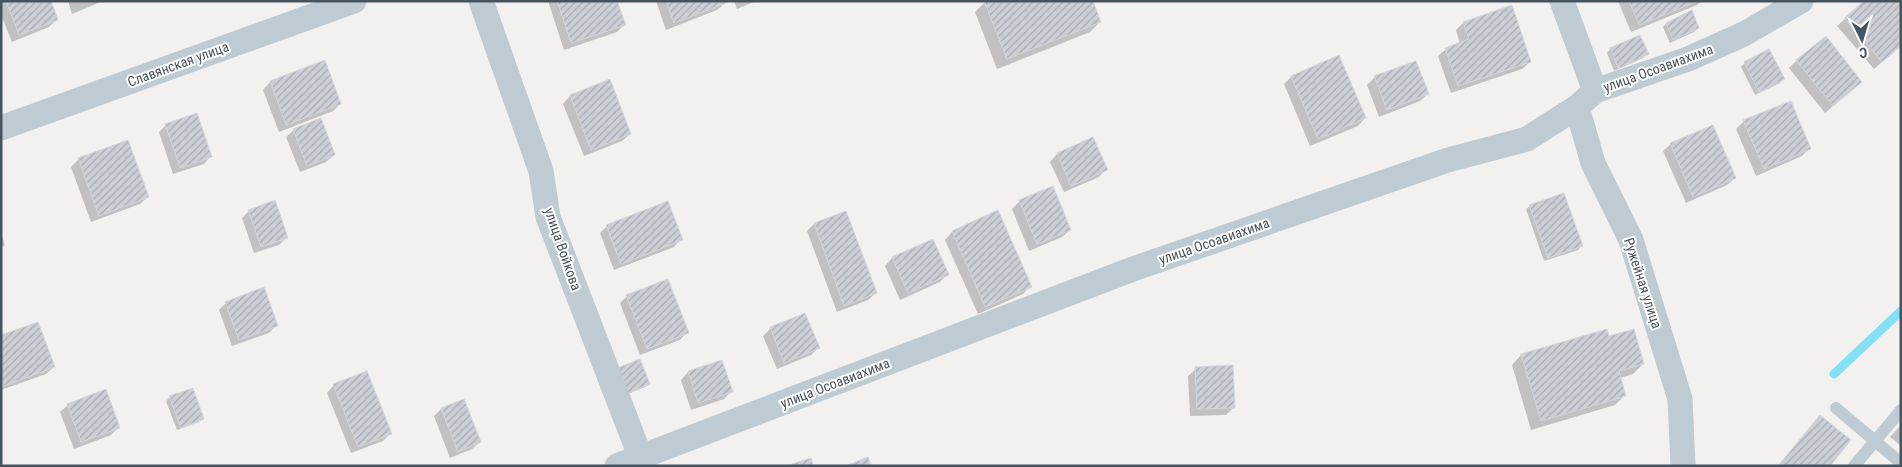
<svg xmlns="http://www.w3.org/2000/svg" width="1902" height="467" viewBox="0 0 1902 467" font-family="'Roboto Condensed',sans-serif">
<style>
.shadow{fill:#0003}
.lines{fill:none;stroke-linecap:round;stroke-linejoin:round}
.stream{stroke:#84e1f5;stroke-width:9}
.building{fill:url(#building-hatch);stroke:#d3d6dc}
.service{stroke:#bfcbd3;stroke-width:12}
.minor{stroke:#bfcbd3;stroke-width:25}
.labels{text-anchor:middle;stroke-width:4;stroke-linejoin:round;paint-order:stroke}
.street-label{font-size:14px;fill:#465460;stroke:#fff}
</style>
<defs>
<pattern id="building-hatch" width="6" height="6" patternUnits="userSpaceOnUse" patternTransform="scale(1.25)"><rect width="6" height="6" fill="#cccfd6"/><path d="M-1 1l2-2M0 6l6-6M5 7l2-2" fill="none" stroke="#a7abb1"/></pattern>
</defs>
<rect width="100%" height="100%" fill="#f3f0f0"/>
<g class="shadow">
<path d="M2 1H49L56 20 49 27 12 42 1 15Z"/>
<path d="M68 1H103L72 14Z"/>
<path d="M548 1H616L624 25 617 32 564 50Z"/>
<path d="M656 1H724L725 3 717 10 666 30Z"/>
<path d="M734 1H756L737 9Z"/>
<path d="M1618 1H1701L1697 5 1631 32Z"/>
<path d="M985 2 1100 22 1090 32 997 69 975 12Z"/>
<path d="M1845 19 1901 46 1874 69 1837 26Z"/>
<path d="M1463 23 1530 62 1522 69 1451 93 1438 56 1446 49 1460 44 1456 30Z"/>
<path d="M1666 24 1698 28 1694 32 1670 43 1663 27Z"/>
<path d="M1639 36 1647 54 1643 58 1614 71 1607 53 1610 49Z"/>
<path d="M1338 56 1365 118 1358 126 1310 146 1284 84 1291 77Z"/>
<path d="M1796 61 1861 82 1825 113 1789 68Z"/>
<path d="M324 62 340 104 333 111 279 132 263 90 270 82Z"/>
<path d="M1745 63 1783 79 1780 83 1755 95 1741 67Z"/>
<path d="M1375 77 1428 94 1420 101 1379 117 1367 85Z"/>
<path d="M609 81 630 134 622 141 584 156 563 104 570 96Z"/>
<path d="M1744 121 1810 148 1802 156 1756 176 1736 129Z"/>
<path d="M166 125 211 156 204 164 173 174 159 132Z"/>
<path d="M294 130 334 155 326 162 300 172 286 137Z"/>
<path d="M1093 139 1106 169 1099 177 1064 192 1050 162 1057 154Z"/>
<path d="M1671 144 1735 178 1727 185 1686 203 1663 151Z"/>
<path d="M79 159 148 197 140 204 91 222 71 167Z"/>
<path d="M1020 201 1070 230 1062 237 1029 251 1012 209Z"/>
<path d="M1530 206 1581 246 1578 250 1544 261 1526 209Z"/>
<path d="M249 211 287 237 279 245 254 253 242 218Z"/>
<path d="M998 212 1030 286 1023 294 978 314 945 240 952 232Z"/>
<path d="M846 213 876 293 868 300 837 312 807 231 814 224Z"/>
<path d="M607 226 681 239 674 247 614 270 600 233Z"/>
<path d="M1 234 5 245 1 249Z"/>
<path d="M932 240 948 274 940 282 900 300 885 266 892 258Z"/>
<path d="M627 296 687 332 680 340 640 355 620 303Z"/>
<path d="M226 303 276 326 269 333 232 346 219 310Z"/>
<path d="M771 328 818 348 811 355 777 369 763 336Z"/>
<path d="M1 337 54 367 46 374 1 390Z"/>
<path d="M1608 338 1643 364 1633 374 1620 378 1625 395 1615 405 1531 430 1512 365 1521 355Z"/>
<path d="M1196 369 1234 407 1226 415 1190 416 1188 376Z"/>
<path d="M688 372 731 391 724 399 691 410 681 380Z"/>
<path d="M612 374 649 384 645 387 621 397Z"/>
<path d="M334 385 391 433 383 441 351 453 327 393Z"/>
<path d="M192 389 203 418 199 422 177 430 166 401 170 397Z"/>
<path d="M464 400 480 442 472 449 450 458 434 416 441 409Z"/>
<path d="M68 405 118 428 111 435 74 449 60 412Z"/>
<path d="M1901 425V446L1890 437Z"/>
</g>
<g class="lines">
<path class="stream" d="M1834 374 1901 311"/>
</g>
<g class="building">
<path d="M6 1H51L58 20 19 35Z"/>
<path d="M557 1H617L626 25 571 43Z"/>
<path d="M666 1H725L726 3 674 23Z"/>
<path d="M984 1H1093L1101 22 1007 59Z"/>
<path d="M1629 1H1698L1639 25Z"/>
<path d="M1864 1H1898L1901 4V46L1882 62 1844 18Z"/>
<path d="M1512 5 1531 62 1458 86 1445 48 1469 39 1463 22Z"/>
<path d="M1692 10 1699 28 1673 40 1666 23Z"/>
<path d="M1640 35 1649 54 1618 68 1610 48Z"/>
<path d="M1826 36 1862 82 1833 106 1796 60Z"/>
<path d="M1769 49 1785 79 1759 92 1744 62Z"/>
<path d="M1339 55 1366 118 1318 139 1291 76Z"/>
<path d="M325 60 341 104 286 125 270 81Z"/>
<path d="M1416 61 1429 94 1387 110 1374 76Z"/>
<path d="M610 79 631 134 591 150 570 95Z"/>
<path d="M1791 101 1811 149 1764 169 1743 120Z"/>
<path d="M197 113 212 157 180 168 165 124Z"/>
<path d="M321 118 335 155 307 166 293 129Z"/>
<path d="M1713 125 1736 178 1693 197 1670 143Z"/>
<path d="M1093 137 1108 170 1071 186 1057 153Z"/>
<path d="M128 140 149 197 99 216 78 158Z"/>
<path d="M1053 186 1071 230 1037 244 1019 200Z"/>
<path d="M1564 193 1583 246 1548 258 1529 205Z"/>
<path d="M275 200 288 238 261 247 248 210Z"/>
<path d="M668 201 683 240 621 264 606 225Z"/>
<path d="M998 210 1032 287 985 307 952 231Z"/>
<path d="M846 211 877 293 844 306 814 223Z"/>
<path d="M933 239 949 275 908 293 892 257Z"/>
<path d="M668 279 689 333 647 349 626 295Z"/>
<path d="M264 287 278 326 239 340 225 302Z"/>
<path d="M805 313 820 348 784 363 770 327Z"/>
<path d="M38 322 55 367 1 387V335Z"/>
<path d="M1607 329 1609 336 1634 329 1644 364 1619 371 1626 396 1541 421 1521 354Z"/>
<path d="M640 359 650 384 625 394 615 369Z"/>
<path d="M722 360 733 392 698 403 688 371Z"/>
<path d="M1233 365 1235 408 1197 409 1195 367Z"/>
<path d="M367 371 392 434 358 447 333 384Z"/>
<path d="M193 388 204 419 181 428 169 396Z"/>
<path d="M106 389 120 428 81 442 67 404Z"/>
<path d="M464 399 481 442 458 452 441 408Z"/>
<path d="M1820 415 1851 440 1830 466H1778Z"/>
<path d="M868 457 871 466H845Z"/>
<path d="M811 458 813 466H786Z"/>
</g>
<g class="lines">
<g class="service">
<path d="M1836 408 1901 463"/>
<path d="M1854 466 1901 410"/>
</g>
<g class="minor">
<path d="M481 1 541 171 548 217 644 466"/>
<path d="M1562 1 1595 91"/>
<path d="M1577 107 1593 163 1631 240 1680 399 1683 465"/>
<path d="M1 128 354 1"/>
<path d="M617 466 1133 269 1448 160 1527 139 1577 107 1595 91 1688 59 1744 34 1801 1"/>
</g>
</g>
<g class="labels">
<g class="street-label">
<text transform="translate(178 64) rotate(-20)" y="5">Славянская улица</text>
<text transform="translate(1658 68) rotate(-20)" y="5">улица Осоавиахима</text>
<text transform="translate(1214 241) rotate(-19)" y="5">улица Осоавиахима</text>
<text transform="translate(563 249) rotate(71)" y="5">улица Войкова</text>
<text transform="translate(1643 283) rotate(72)" y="5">Ружейная улица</text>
<text transform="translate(835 383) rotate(-21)" y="5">улица Осоавиахима</text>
</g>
</g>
<rect width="1902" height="467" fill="none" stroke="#465460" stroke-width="5"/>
<g transform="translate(1862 40) rotate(175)" stroke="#ffffff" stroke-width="4" paint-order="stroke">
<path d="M0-4L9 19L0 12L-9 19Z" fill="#465460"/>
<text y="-8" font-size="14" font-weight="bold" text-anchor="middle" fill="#465460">С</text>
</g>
</svg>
